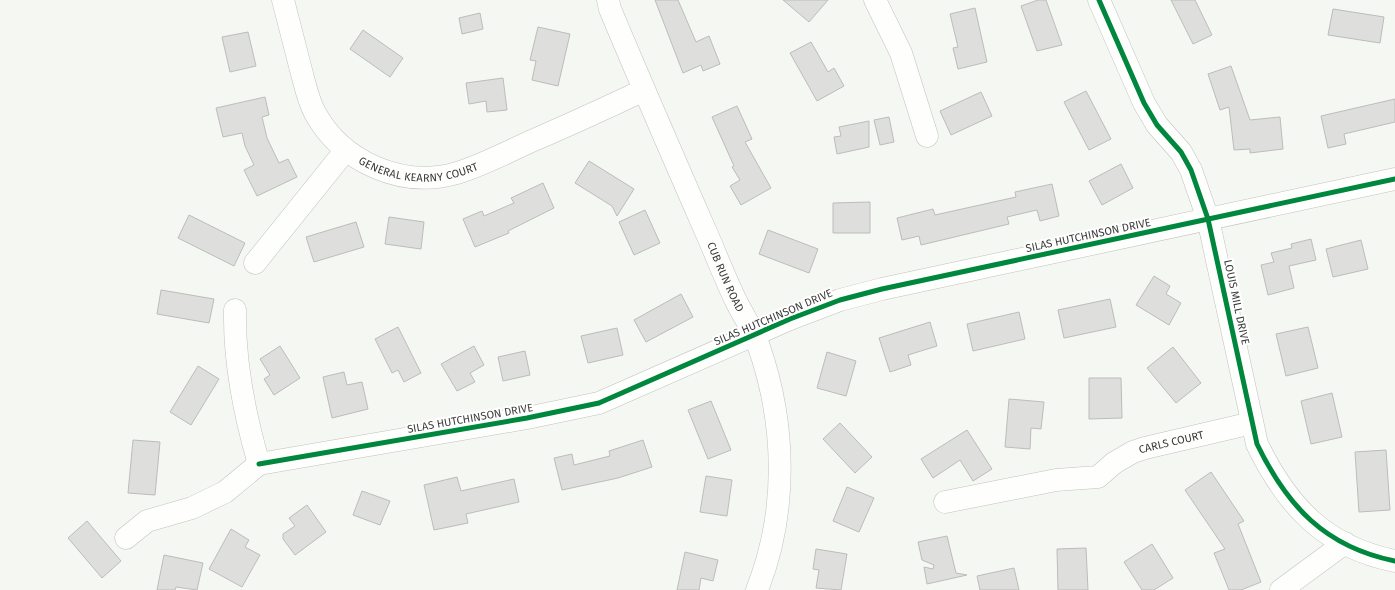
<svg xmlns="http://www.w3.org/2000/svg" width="1395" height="590" viewBox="0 0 1395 590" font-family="'Fira Sans',sans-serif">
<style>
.building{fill:#dedfdc;stroke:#bcbdbb}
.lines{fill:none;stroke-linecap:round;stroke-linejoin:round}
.minor-casing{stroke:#c1c2c0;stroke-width:23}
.minor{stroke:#fefefd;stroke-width:22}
.cycleway-casing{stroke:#fff;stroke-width:8}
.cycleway{stroke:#00873e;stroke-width:5}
.labels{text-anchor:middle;stroke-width:4;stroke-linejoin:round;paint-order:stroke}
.street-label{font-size:11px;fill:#3b3c3a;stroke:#fff}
</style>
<rect width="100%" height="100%" fill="#f5f7f3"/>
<g class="building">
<path d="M655 0H678L696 42 709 36 720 64 703 71 701 65 683 73Z"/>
<path d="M783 0H828L809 22Z"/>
<path d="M1038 0H1046L1062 45 1037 51 1021 6Z"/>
<path d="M1171 0H1195L1212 35 1193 44Z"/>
<path d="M975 8 987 62 958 69 953 48 958 47 950 14Z"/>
<path d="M1333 9 1384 17 1380 43 1328 35Z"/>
<path d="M480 13 483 29 462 34 459 18Z"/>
<path d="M538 27 570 34 558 86 532 80 536 61 530 60Z"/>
<path d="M363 30 403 58 390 77 350 49Z"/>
<path d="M248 32 256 66 230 72 222 37Z"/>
<path d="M811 42 828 72 834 68 844 86 817 101 790 53Z"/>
<path d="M1231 66 1250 120 1280 117 1283 149 1250 153V149L1234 150 1229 107 1220 110 1208 74Z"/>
<path d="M503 78 507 110 487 112 486 101 469 104 466 83Z"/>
<path d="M1086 91 1111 139 1089 150 1064 102Z"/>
<path d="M981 92 992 116 951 135 940 111Z"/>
<path d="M265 97 269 115 262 117 267 138 279 163 288 159 297 177 257 196 244 170 254 165 245 146 242 133 223 137 216 108Z"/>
<path d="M1395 99V122L1344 134 1346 144 1328 148 1321 116Z"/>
<path d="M737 106 752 139 745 142 771 188 741 205 730 186 740 180 732 167 734 166 712 117Z"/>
<path d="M889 117 894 142 880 145 874 120Z"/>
<path d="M869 121V147L837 154 834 137 841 136 839 127Z"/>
<path d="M589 161 634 189 617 216 612 206 575 183Z"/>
<path d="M1121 164 1133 188 1102 205 1089 181Z"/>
<path d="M543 183 554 208 508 231 509 233 475 247 463 219 482 211 484 216 514 203 511 198Z"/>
<path d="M1052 184 1059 216 1040 221 1037 210 1007 217 1009 224 921 245 919 236 902 240 897 218 933 209 935 215 1016 197 1015 192Z"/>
<path d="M870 202V233H833V203Z"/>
<path d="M645 210 660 243 634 255 619 222Z"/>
<path d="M189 215 245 243 234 266 178 238Z"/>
<path d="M389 217 424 222 421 249 385 244Z"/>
<path d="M356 222 364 247 314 262 306 237Z"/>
<path d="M768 230 818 249 809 273 759 254Z"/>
<path d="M1311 239 1316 260 1289 266 1294 288 1268 295 1261 265 1274 262 1271 253 1292 248 1291 244Z"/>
<path d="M1361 240 1368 269 1333 277 1326 249Z"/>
<path d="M1154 276 1170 286 1166 294 1181 303 1169 325 1136 305Z"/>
<path d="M161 290 214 299 209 323 157 314Z"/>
<path d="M681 294 693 317 646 342 634 320Z"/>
<path d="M1110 299 1116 327 1064 338 1058 310Z"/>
<path d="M1019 312 1025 339 973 351 967 324Z"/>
<path d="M930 322 937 346 908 355 911 365 890 372 879 338Z"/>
<path d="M398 327 421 373 404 382 398 370 392 373 375 339Z"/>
<path d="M1308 327 1318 368 1286 376 1276 334Z"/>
<path d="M617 328 623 355 588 363 581 336Z"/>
<path d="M280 346 300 378 274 395 264 379 270 375 260 359Z"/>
<path d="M474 346 484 365 470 373 475 382 457 391 441 364Z"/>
<path d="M1173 347 1201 383 1176 403 1147 368Z"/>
<path d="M525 351 530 375 503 381 498 357Z"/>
<path d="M827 352 856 361 846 396 817 388Z"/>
<path d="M198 366 219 379 191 425 170 412Z"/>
<path d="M344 372 347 385 362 382 368 409 332 418 323 377Z"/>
<path d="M1089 378H1121L1122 418 1089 419Z"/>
<path d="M1332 393 1342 437 1311 444 1301 401Z"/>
<path d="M1009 399 1044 402 1041 429 1031 428 1030 449 1005 447Z"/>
<path d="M711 401 731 450 708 459 688 410Z"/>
<path d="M840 423 872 457 855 473 823 439Z"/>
<path d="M967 430 992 469 973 481 960 460 933 478 921 459Z"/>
<path d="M133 440 160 442 155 495 128 493Z"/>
<path d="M643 440 652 467 618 478 562 490 554 458 572 454 574 465 610 456 609 451Z"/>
<path d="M1386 450 1390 510 1359 512 1355 452Z"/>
<path d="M1211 472 1244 521 1238 524 1261 582 1241 590H1229L1214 553 1225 549 1185 490Z"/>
<path d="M706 476 732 480 727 516 700 512Z"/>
<path d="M457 477 461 491 514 479 519 502 466 514 468 523 434 530 424 485Z"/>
<path d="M847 487 874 498 859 532 833 521Z"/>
<path d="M362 491 390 501 380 525 353 515Z"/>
<path d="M307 505 326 532 295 555 283 539V534L295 526 289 518Z"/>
<path d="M87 521 121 561 102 578 68 538Z"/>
<path d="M231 529 249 540 245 547 260 555 242 587 209 569Z"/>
<path d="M947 536 956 573 967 575 927 584 924 567 933 569 934 565 922 560 918 542Z"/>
<path d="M1152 544 1173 578 1154 590H1142L1124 562Z"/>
<path d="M1086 548 1088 590H1058L1057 549Z"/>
<path d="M816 549 847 554 841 590 816 588 819 570 813 569Z"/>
<path d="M685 552 718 560 713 581 701 578 699 590H677Z"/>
<path d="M164 555 203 563 197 590 176 587 175 590H157Z"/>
<path d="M1014 568 1019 590H980L977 576Z"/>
</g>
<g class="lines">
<g class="minor-casing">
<g id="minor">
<path id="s1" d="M283 0C289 23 295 47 301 70 305 85 308 100 315 113 342 162 402 189 457 173 483 165 509 151 534 140 571 124 608 107 644 90"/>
<path id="s2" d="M608 0 610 9C640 81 671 152 702 223 714 249 724 277 737 303 744 317 754 331 759 347 786 425 788 512 757 590"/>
<path d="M875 0 901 53 927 136"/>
<path d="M1099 0 1144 103 1157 125 1181 152 1191 170 1208 219 1257 444C1287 506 1325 547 1395 561"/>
<path d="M255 263 345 151"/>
<path d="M235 310C234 363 244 413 259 464"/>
<path id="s3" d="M945 502 1056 480 1098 477 1114 463 1133 452 1145 448 1252 423"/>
<path d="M126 538 147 521 192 508 225 492 259 464 527 418 599 403 790 319 840 300 882 289 1395 179"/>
<path d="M1281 590 1345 543"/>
</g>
</g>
<use href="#minor" class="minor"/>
<g class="cycleway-casing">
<g id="cycleway">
<path d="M1099 0 1144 103 1157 125 1181 152 1191 170 1208 219 1257 444C1287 506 1325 547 1395 561"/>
<path d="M259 464 527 418 599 403 790 319 840 300 882 289 1395 179"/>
</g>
</g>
<use href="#cycleway" class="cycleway"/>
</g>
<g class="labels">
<g class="street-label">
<text dy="4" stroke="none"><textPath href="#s1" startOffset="244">GENERAL KEARNY COURT</textPath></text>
<text transform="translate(1088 235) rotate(-12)" y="4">SILAS HUTCHINSON DRIVE</text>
<text dy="4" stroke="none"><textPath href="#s2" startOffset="301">CUB RUN ROAD</textPath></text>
<text transform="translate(1237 302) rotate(78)" y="4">LOUIS MILL DRIVE</text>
<text transform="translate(773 317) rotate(-23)" y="4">SILAS HUTCHINSON DRIVE</text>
<text transform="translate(470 418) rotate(-10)" y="4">SILAS HUTCHINSON DRIVE</text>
<text dy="4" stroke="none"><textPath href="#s3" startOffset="238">CARLS COURT</textPath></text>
</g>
</g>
</svg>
